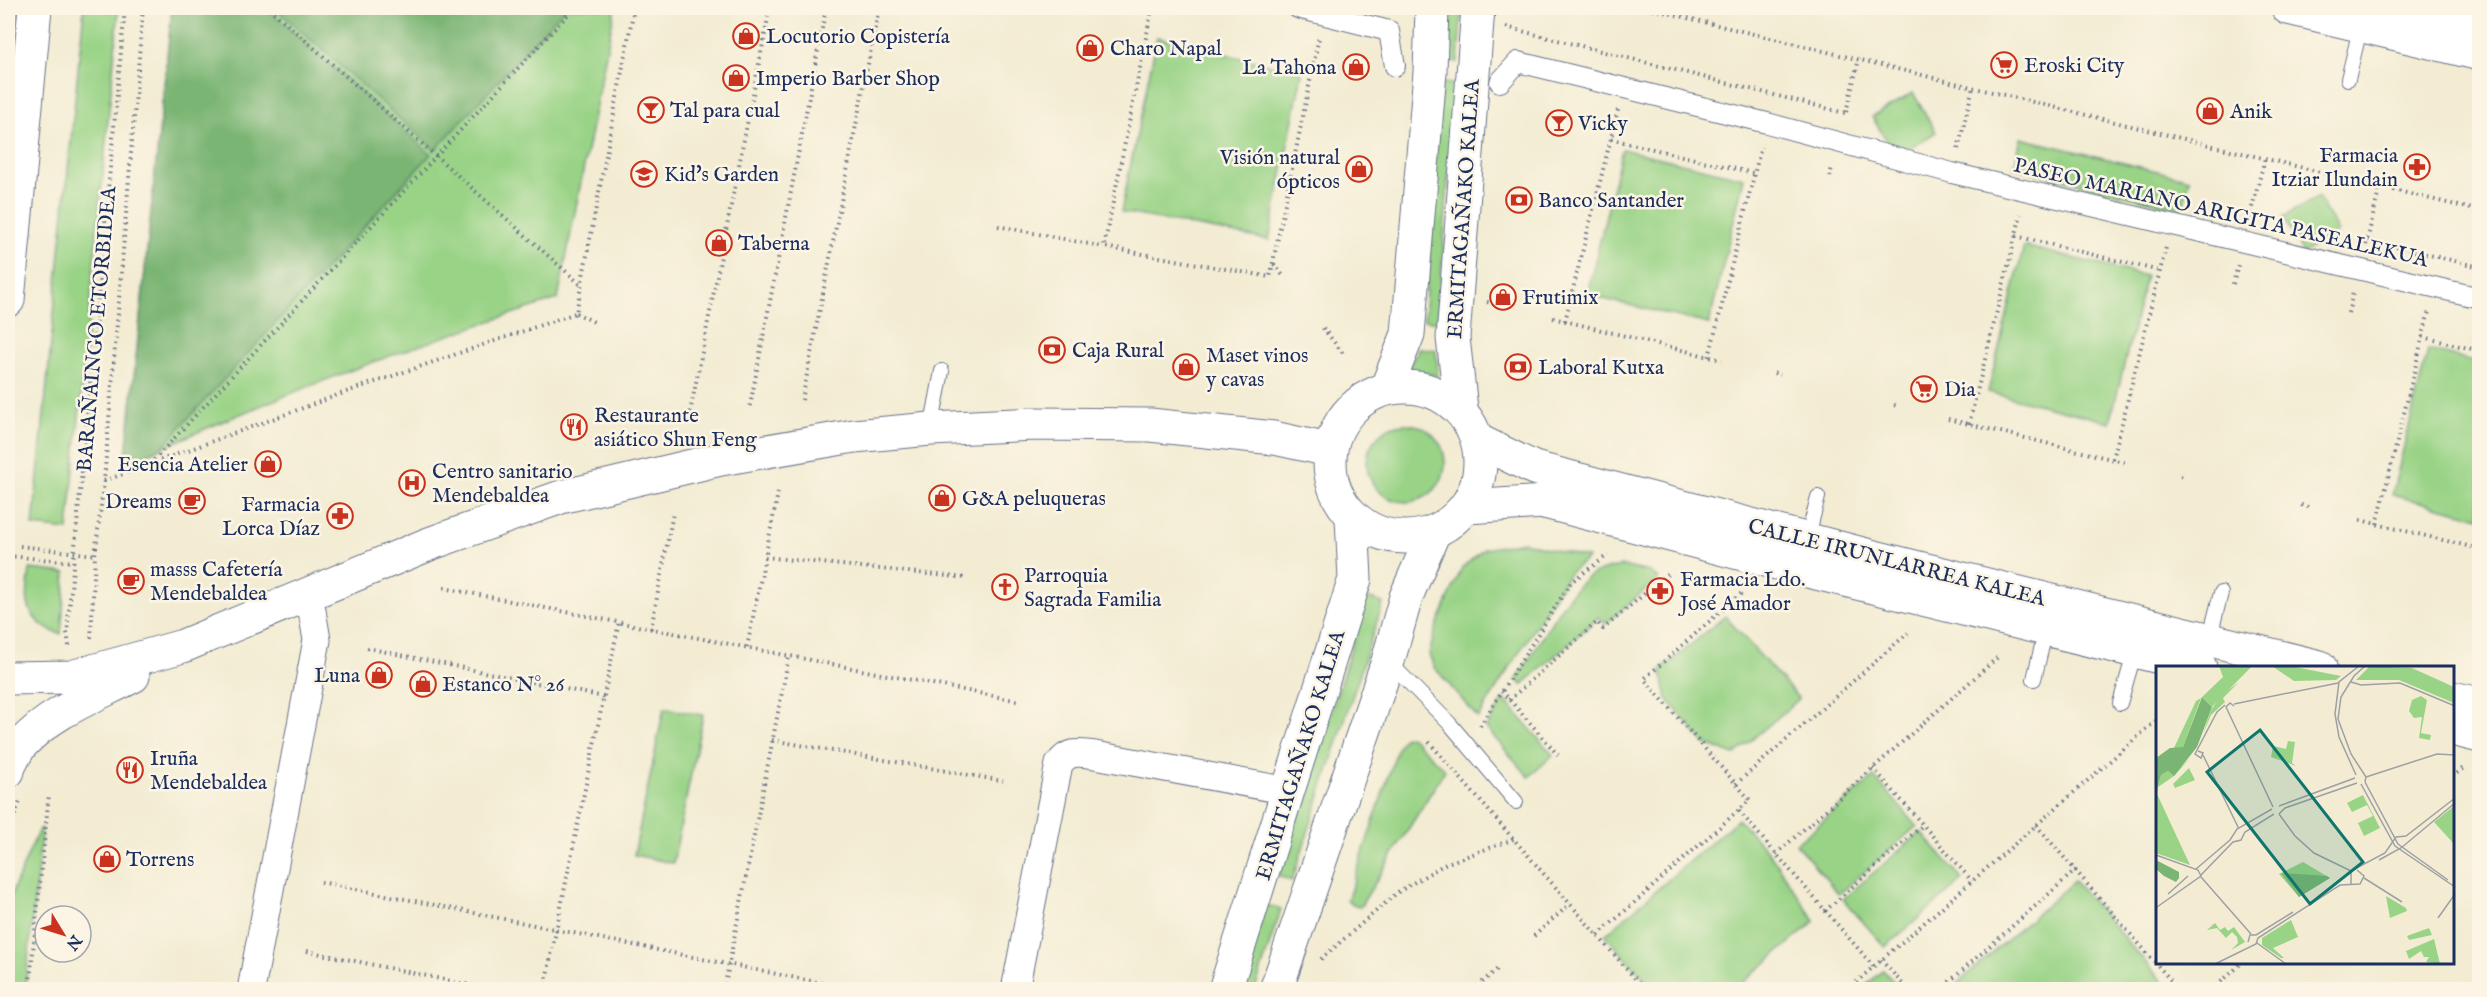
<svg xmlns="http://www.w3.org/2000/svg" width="2487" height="997" viewBox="0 0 2487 997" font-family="'IM FELL English',serif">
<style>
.green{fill:#99d386;stroke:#5a8172;stroke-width:1.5}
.forest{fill:#7ab573;stroke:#4a7268;stroke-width:1.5}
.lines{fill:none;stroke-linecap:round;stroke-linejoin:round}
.service-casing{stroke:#677187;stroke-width:16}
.pedestrian-casing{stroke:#677187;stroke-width:22}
.minor-casing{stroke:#677187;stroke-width:29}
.tertiary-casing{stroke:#677187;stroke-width:35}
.secondary-casing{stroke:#677187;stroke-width:35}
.path{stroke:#677187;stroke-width:4;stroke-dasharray:1.5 4.5;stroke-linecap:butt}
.service{stroke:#fff;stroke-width:14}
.pedestrian{stroke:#fff;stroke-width:20}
.minor{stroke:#fff;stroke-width:27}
.tertiary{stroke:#fff;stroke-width:33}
.secondary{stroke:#fff;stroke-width:33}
.labels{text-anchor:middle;stroke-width:5;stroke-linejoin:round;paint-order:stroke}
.poi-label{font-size:21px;fill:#1b2f5e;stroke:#fcf5e5;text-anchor:start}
.street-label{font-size:21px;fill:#1b2f5e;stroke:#fcf5e5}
.inset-road{fill:none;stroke:#9da0a4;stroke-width:1.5}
.view{fill:#0f766e;fill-opacity:0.15;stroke:#0f766e;stroke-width:3}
.inset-edge{fill:none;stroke:#1b2f5e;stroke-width:3}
</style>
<rect width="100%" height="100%" fill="#fcf5e5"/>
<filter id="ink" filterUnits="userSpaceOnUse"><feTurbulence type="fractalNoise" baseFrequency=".0167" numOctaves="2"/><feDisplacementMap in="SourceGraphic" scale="12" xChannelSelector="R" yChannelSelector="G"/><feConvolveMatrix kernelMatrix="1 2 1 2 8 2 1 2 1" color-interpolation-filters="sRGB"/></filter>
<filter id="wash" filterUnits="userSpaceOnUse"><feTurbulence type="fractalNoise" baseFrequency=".008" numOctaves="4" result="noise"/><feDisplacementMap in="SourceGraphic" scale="24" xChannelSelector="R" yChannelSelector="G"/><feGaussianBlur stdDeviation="1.35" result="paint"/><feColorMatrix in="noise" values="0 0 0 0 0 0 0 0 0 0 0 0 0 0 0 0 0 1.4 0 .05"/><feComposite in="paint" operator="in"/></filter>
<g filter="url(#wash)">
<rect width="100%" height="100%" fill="#f3ecd3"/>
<g class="green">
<path d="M8 8H19L8 138Z"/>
<path d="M84 8H119L68 530 33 526Z"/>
<path d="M172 8H615L558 299C410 346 265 399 125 465Z"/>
<path d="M1447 8H1462L1458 62 1444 60Z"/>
<path d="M1157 37 1302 73 1269 240 1121 212Z"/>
<path d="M1440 83 1455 84 1438 322 1424 320Z"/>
<path d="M1913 93 1936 132 1897 157 1872 117Z"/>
<path d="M2021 138 2190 179 2182 209 2014 168Z"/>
<path d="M1622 149 1744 178 1709 324 1587 295Z"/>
<path d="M2318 197 2338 232 2303 253 2283 217Z"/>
<path d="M2024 246 2146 276 2110 422 1988 392Z"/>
<path d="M1419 348 1436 350 1438 376 1408 369Z"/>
<path d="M2428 350 2479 362V517L2392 495Z"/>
<circle cx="1406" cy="463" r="39"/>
<path d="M1523 542 1588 558 1569 573 1478 718 1434 667 1429 654 1437 625 1462 568 1484 549Z"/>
<path d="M1620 566 1650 572 1658 579 1605 624 1599 617 1522 685 1517 679C1535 651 1562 599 1585 579 1595 571 1609 568 1620 566Z"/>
<path d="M30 569 66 573 61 634C46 631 31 619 28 603 26 593 29 579 30 569Z"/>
<path d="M1367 598 1383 603 1292 881 1279 876Z"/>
<path d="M1725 616 1799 699 1734 755 1704 743 1667 699 1661 670Z"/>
<path d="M1504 699 1553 755 1529 777 1486 728Z"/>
<path d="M664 708 703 715 673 863 634 855Z"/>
<path d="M1410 736 1445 770 1360 907 1347 901 1398 747 1403 738Z"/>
<path d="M1874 777 1917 826 1839 894 1796 844Z"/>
<path d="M1738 819 1770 854 1815 921 1740 985 1743 989H1654L1605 935Z"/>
<path d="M42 828 25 989H8V902L39 829Z"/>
<path d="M1921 832 1963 880 1885 947 1843 899Z"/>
<path d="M2074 881 2169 989H1951Z"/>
<path d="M1266 905 1281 909 1255 989 1240 990Z"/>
<path d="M1883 970 1900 989H1862Z"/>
</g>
<g class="forest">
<path d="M172 8H266L431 154 162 447 125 465Z"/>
<path d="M275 8H565L435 150Z"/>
</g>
</g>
<g filter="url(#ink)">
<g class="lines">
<g class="service-casing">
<g id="service">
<path d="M2348 79 2361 25"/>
<path d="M931 429 942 371"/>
<path d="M1807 540 1818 497"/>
<path d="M2209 640 2221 593"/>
<path d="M1389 662 1450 724 1516 802"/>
<path d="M2034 679 2046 629"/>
<path d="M2120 703 2135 651"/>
</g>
</g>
<g class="pedestrian-casing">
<g id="pedestrian">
<path d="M1298 8 1389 31 1395 66"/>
<path d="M1500 82 1518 62 1767 123 1952 173 2480 298"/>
</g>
</g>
<g class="minor-casing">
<g id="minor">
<path d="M251 990 317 640 309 593"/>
<path d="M1015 990 1059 764C1069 750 1079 753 1095 755L1289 791"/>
</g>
</g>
<g class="tertiary-casing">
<g id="tertiary">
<path d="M2288 8 2480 54"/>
<path d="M2395 8 2480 29"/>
<circle cx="1405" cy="462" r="75"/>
<path d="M1387 387 1408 334 1430 72 1432 8"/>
<path d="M1461 409 1453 338 1478 8"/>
<path d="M1479 441 1534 468 1866 555 2320 667"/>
<path d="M1467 507 1545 502 1796 568 2200 667"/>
<path d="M8 678 71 677 183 646 429 544 561 497 721 459 854 436 931 429 1034 424 1150 425 1274 438 1329 450"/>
<path d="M2452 698 2480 704"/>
<path d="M2452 729 2480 736"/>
<path d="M8 768C12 761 16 751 22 744 51 712 95 696 133 676"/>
<path d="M1225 990 1355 579 1352 518"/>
<path d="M1276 990 1388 661 1406 597 1433 534"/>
</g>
</g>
<g class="secondary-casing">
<g id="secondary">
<path d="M8 300 35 8"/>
<path d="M8 765V771"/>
</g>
</g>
<g class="path">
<path d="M269 8 580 284"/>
<path d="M1152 8 1104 247 1270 277 1319 37"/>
<path d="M1647 8 2480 211"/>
<path d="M1506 27 1845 113"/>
<path d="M1846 112 1859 59"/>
<path d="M1611 139 1753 173"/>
<path d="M1958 149 1973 87"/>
<path d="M1830 177 1832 166"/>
<path d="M2249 219 2265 158"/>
<path d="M998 226 1104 247"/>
<path d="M2016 236 2160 271"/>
<path d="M2367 240 2480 267"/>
<path d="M2366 245 2380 186"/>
<path d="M1274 264 1284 277"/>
<path d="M2233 284 2238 265"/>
<path d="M1487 302 1501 305"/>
<path d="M576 313 594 322"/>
<path d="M2348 313 2353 293"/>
<path d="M1553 318 1722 360"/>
<path d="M1565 321 1618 110"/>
<path d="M1323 328 1345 356"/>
<path d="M2423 337 2480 351"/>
<path d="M1709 357 1761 147"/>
<path d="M1774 373 1780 375"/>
<path d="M802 400 879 8"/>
<path d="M1894 405 1898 406"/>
<path d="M750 406 826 8"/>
<path d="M689 418 770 8"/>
<path d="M1948 419 2127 463"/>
<path d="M1969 424 2021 214"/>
<path d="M2113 459 2166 247"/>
<path d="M154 460 574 8"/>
<path d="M2180 476 2185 477"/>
<path d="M104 481 349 391 576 313 634 8"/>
<path d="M2301 505 2308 507"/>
<path d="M2360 520 2480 549"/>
<path d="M2377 524 2429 311"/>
<path d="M20 546 95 555"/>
<path d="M8 556 74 562"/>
<path d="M765 557 966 578"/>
<path d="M444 588 1019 701"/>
<path d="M651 629 673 513"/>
<path d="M91 638 95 555 104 481 143 8"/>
<path d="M69 646 67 632 125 8"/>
<path d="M747 647 778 493"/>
<path d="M367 648 604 697"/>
<path d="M1502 691 1558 755"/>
<path d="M1509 700 1597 622 1603 629 1670 572"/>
<path d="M1480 726 1571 582 1608 555"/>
<path d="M772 740 1003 781"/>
<path d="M1429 742 1645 990"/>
<path d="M1873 768 1972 881"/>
<path d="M2452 777 2466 766"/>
<path d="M1736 784 1908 633"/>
<path d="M1739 811 1874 967"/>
<path d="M2036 825 2179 990"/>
<path d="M8 832 21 799"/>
<path d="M1776 854 1998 657"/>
<path d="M321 882 856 990"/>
<path d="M1825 911 1923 825"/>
<path d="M1598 935 1750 800 1644 679 1744 591"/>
<path d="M1534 936 1570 904"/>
<path d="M307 951 494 990"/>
<path d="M1321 959 1398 892 1445 864 1514 839"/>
<path d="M1881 960 1908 990"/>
<path d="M29 990 49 794"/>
<path d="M544 990 619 622"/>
<path d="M724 990 789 656"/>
<path d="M1473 990 1500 967"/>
<path d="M1847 990 2157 720"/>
<path d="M1940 990 2076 870"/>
<path d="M2212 990 2243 962"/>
<path d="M2464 990 2480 976"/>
</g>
<use href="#service" class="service"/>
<use href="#pedestrian" class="pedestrian"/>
<use href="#minor" class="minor"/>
<use href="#tertiary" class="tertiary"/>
<use href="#secondary" class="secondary"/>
</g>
</g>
<defs>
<g id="shop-ring" transform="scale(1.35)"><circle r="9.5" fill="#fcf5e5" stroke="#c8321e" stroke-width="1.5"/><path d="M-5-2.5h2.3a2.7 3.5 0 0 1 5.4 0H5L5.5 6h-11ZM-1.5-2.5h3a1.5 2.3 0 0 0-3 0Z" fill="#c8321e"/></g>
<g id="supermarket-ring" transform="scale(1.35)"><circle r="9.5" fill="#fcf5e5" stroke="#c8321e" stroke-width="1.5"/><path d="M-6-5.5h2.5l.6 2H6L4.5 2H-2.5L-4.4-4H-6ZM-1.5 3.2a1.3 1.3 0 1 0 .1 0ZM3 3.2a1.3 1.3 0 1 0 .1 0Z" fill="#c8321e"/></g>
<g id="bar-ring" transform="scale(1.35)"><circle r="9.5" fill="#fcf5e5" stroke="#c8321e" stroke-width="1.5"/><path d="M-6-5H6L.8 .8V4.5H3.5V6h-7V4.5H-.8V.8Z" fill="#c8321e"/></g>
<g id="pharmacy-ring" transform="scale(1.35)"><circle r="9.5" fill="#fcf5e5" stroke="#c8321e" stroke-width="1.5"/><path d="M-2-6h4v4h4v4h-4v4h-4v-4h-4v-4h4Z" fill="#c8321e"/></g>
<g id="school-ring" transform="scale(1.35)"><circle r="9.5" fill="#fcf5e5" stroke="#c8321e" stroke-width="1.5"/><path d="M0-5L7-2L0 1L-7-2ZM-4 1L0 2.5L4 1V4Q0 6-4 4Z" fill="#c8321e"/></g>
<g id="bank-ring" transform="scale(1.35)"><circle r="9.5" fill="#fcf5e5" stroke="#c8321e" stroke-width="1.5"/><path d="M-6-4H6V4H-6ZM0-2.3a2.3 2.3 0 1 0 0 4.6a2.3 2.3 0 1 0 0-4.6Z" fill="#c8321e"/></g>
<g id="restaurant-ring" transform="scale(1.35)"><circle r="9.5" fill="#fcf5e5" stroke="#c8321e" stroke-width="1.5"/><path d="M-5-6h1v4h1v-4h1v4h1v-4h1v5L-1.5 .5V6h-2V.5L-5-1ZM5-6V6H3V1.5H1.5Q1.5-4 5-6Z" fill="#c8321e"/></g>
<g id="hospital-ring" transform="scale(1.35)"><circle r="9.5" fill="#fcf5e5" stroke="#c8321e" stroke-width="1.5"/><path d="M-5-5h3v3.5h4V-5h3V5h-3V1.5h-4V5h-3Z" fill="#c8321e"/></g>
<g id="cafe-ring" transform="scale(1.35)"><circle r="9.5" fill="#fcf5e5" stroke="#c8321e" stroke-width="1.5"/><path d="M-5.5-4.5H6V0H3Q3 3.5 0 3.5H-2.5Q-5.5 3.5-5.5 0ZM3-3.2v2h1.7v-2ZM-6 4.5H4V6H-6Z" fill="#c8321e"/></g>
<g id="church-ring" transform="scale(1.35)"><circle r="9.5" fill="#fcf5e5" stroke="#c8321e" stroke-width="1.5"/><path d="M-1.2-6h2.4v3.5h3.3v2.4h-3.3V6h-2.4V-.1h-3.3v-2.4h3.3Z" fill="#c8321e"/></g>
</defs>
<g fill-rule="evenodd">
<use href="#shop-ring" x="746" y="36"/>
<use href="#shop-ring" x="1090" y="48"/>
<use href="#supermarket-ring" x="2004" y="65"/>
<use href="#shop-ring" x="1356" y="67"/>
<use href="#shop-ring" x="736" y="78"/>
<use href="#bar-ring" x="651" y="110"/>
<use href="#shop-ring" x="2210" y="111"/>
<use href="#bar-ring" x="1559" y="123"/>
<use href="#pharmacy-ring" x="2417" y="167"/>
<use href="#shop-ring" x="1359" y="169"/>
<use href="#school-ring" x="644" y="174"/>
<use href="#bank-ring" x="1519" y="200"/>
<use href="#shop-ring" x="719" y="243"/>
<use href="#shop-ring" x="1503" y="297"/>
<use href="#bank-ring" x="1052" y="350"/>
<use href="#shop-ring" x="1186" y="367"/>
<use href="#bank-ring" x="1518" y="367"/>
<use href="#supermarket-ring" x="1924" y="389"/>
<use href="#restaurant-ring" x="574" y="427"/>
<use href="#shop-ring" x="268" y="464"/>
<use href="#hospital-ring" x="412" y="483"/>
<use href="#shop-ring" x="942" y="498"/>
<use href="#cafe-ring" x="192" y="501"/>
<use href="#pharmacy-ring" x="340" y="516"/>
<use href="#cafe-ring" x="131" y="581"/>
<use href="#church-ring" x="1005" y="587"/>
<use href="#pharmacy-ring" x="1660" y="591"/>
<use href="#shop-ring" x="379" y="675"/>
<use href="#shop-ring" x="423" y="684"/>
<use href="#restaurant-ring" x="130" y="770"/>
<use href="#shop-ring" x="107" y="859"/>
</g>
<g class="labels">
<g class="poi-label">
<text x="766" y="43">Locutorio Copistería</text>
<text x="1110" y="55">Charo Napal</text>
<text x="2024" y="72">Eroski City</text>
<text x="1336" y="74" text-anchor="end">La Tahona</text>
<text x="756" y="85">Imperio Barber Shop</text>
<text x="670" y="117">Tal para cual</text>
<text x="2230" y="118">Anik</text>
<text x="1578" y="130">Vicky</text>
<text x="2398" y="162" text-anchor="end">Farmacia<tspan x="2398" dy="24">Itziar Ilundain</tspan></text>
<text x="1340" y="164" text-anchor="end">Visión natural<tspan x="1340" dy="24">ópticos</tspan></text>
<text x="664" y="181">Kid's Garden</text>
<text x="1538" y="207">Banco Santander</text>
<text x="738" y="250">Taberna</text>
<text x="1522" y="304">Frutimix</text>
<text x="1072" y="357">Caja Rural</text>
<text x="1206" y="362">Maset vinos<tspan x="1206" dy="24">y cavas</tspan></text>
<text x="1538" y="374">Laboral Kutxa</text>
<text x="1944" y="396">Dia</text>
<text x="594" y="422">Restaurante<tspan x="594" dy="24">asiático Shun Feng</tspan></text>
<text x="248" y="471" text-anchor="end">Esencia Atelier</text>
<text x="432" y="478">Centro sanitario<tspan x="432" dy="24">Mendebaldea</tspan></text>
<text x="962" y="505">G&amp;A peluqueras</text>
<text x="172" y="508" text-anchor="end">Dreams</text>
<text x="320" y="511" text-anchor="end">Farmacia<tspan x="320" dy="24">Lorca Díaz</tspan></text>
<text x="150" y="576">masss Cafetería<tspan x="150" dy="24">Mendebaldea</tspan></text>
<text x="1024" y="582">Parroquia<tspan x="1024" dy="24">Sagrada Familia</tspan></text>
<text x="1680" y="586">Farmacia Ldo.<tspan x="1680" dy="24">José Amador</tspan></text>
<text x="360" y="682" text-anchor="end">Luna</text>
<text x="442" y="691">Estanco N° 26</text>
<text x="150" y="765">Iruña<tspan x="150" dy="24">Mendebaldea</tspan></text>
<text x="126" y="866">Torrens</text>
</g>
<g class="street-label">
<text transform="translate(1463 209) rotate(-86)" y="7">ERMITAGAÑAKO KALEA</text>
<text transform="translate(2221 212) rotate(13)" y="7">PASEO MARIANO ARIGITA PASEALEKUA</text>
<text transform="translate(96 329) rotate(-85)" y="7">BARAÑAINGO ETORBIDEA</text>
<text transform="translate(1897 562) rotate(14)" y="7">CALLE IRUNLARREA KALEA</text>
<text transform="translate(1300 755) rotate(-73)" y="7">ERMITAGAÑAKO KALEA</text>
</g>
</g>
<g transform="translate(2156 666)">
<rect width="298" height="298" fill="#f3ecd3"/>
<path d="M63 0H96L56 41 46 31 67 11ZM116 0H134L185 10 180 14 138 15ZM214 0 256 2 298 21V37L243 14H200ZM83 16 67 32 69 36 55 49 47 68 55 44 66 29ZM265 30 271 34 265 67 275 69 274 74 263 72 266 51 258 52 253 45 256 34ZM45 32 27 81 17 84 40 35ZM132 75 139 76 136 97 140 100 115 91 117 80 130 83ZM35 91 18 110 2 121 1 128 34 199 0 187V127L5 109 12 105 17 109ZM33 102 39 114 19 122 17 118ZM207 129 224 162 208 170 202 157 217 150 211 139 196 146 191 137ZM298 140V178L278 156ZM147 196 174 212 143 231 123 208ZM230 230 250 242 251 245 234 252ZM135 254 142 271 117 282 128 292H125L106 279V272ZM59 257 64 264 69 261 72 265 78 261 89 276 75 284 82 277 81 271 76 266 70 272 61 262 51 264ZM273 262 276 269 253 274 251 270ZM278 273 284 298 270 296 273 291H268L265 285 253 293 250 285Z" fill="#99d386"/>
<path d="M46 31 56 41 41 81 18 110 12 105 5 109 0 127V92L14 82 27 81ZM0 194 23 206V212L20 216 8 210 0 203ZM125 207 171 210 174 212 143 231Z" fill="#7ab573"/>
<path class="inset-road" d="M195 16 205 19 244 17 299 40M78 38 182 17M78 40 74 37 70 41 117 141M42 85 47 87 45 92 39 88 61 46 69 39M47 89 83 163M200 109 183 71 179 48 183 16 203 0M210 111 281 88 299 89M209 116 242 178 292 214M209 116 210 111 195 88 182 53 185 31 198 10 209 0M205 118 239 180 299 221M123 140 199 112M123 148 139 170 158 187 195 205M123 148 129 142 201 117M0 189 42 204 45 210 1 241M223 194 245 182 299 137M40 203 74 174 81 163 116 143M45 209 77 176 85 174 89 166 118 148M45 211 95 268M208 212 246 236M195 218V205L229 187 240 171 250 170 299 132M12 228 32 210M282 252 299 228M92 276 94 269H100L137 246M101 277 130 298M59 298 100 278 102 272 184 219 204 218 208 210 201 204"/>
<path class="view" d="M104 64 207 196 154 238 51 106Z"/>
<rect width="298" height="298" class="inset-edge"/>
</g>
<rect width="2487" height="997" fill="none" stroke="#fcf5e5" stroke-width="30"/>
<g transform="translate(63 934) rotate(128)"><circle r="28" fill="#fcf5e5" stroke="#a2a6af" stroke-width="1.5"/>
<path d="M0-4.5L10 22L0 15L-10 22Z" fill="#c8321e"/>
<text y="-9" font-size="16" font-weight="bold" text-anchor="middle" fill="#1b2f5e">N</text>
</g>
</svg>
